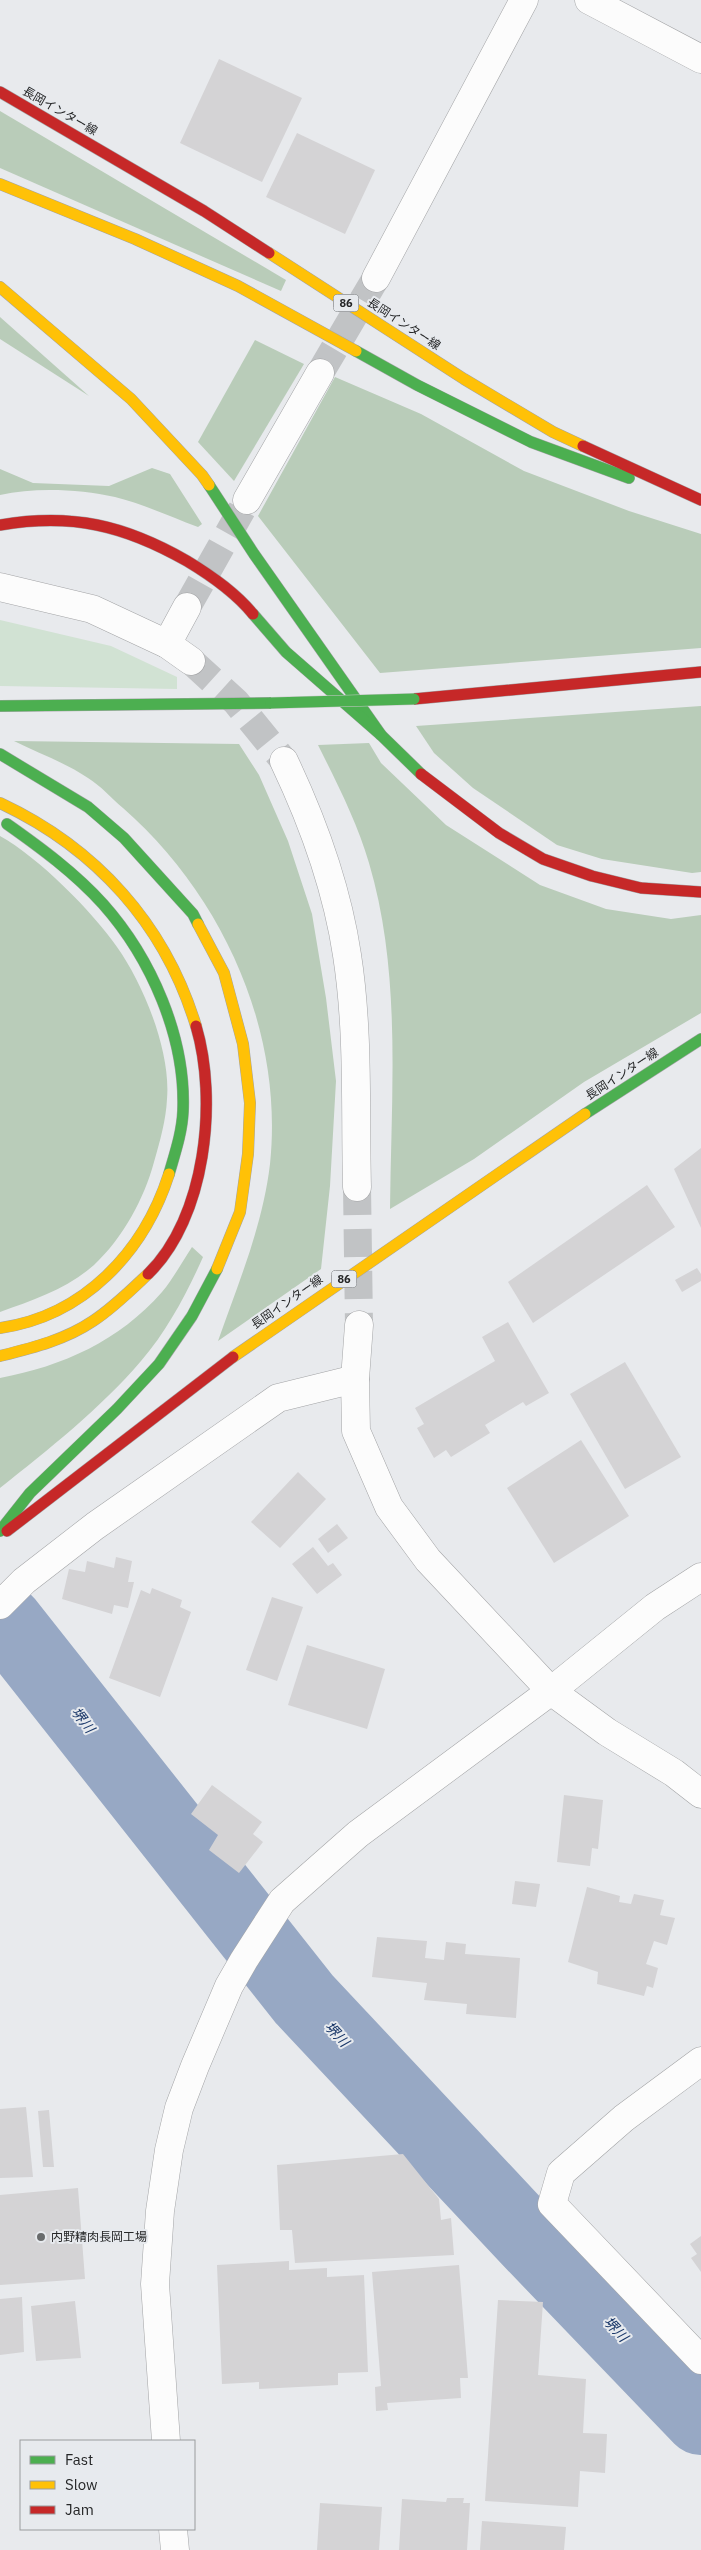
<svg xmlns="http://www.w3.org/2000/svg" width="701" height="2550" viewBox="0 0 701 2550" font-family="'IBM Plex Sans','Noto Sans JP',sans-serif">
<style>
.green{fill:#d1e2d3}
.forest{fill:#b9ccb9}
.lines{fill:none;stroke-linecap:round;stroke-linejoin:round}
.river{stroke:#97a8c4;stroke-width:74}
.building{fill:#d4d3d5}
.street-tunnel{stroke:#c1c3c5;stroke-width:28;stroke-dasharray:28 14;stroke-linecap:butt}
.street-casing{stroke:#a3a4a6;stroke-width:29}
.fast-casing{stroke:#a3a4a6;stroke-width:12}
.slow-casing{stroke:#a3a4a6;stroke-width:12}
.jam-casing{stroke:#a3a4a6;stroke-width:12}
.street{stroke:#fcfcfc;stroke-width:28}
.fast{stroke:#4caf50;stroke-width:11}
.slow{stroke:#ffc107;stroke-width:11}
.jam{stroke:#c62828;stroke-width:11}
.fast-bridge-casing{stroke:#c7c8c9;stroke-width:12;stroke-linecap:butt}
.fast-bridge{stroke:#4caf50;stroke-width:11}
.poi-dot{fill:#696b6c;stroke:#e7eaee;stroke-width:2}
.labels{text-anchor:middle;stroke-width:4;stroke-linejoin:round;paint-order:stroke}
.shield{fill:#e7eaee;stroke:#5f6163;stroke-width:1}
.shield-label{font-size:11px;font-weight:bold;fill:#252627}
.street-label{font-size:12px;fill:#252627;stroke:#e7eaee}
.poi-label{font-size:12px;fill:#252627;stroke:#e7eaee;text-anchor:start}
.water-label{font-size:14px;font-style:italic;fill:#193769;stroke:#e7eaee}
</style>
<rect width="100%" height="100%" fill="#e8eaed"/>
<path class="green" d="M0 620 111 646 177 677V689L0 686Z"/>
<g class="forest">
<path d="M0 111 286 280 281 291 0 168Z"/>
<path d="M0 317 89 396 0 339Z"/>
<path d="M255 340 304 364 234 481 198 442Z"/>
<path d="M335 377 421 414 524 471 629 511 701 534V648L380 673 258 516Z"/>
<path d="M152 468 170 474 202 524 198 527C171 517 143 504 115 497 79 489 35 487 0 495V469L33 483 109 486Z"/>
<path d="M701 706V872L692 873 602 859 557 845 473 788 434 753 416 726Z"/>
<path d="M14 741 239 744 259 775 288 841 312 914 326 998 336 1081 330 1186 321 1269 218 1341C238 1284 263 1225 270 1164 284 1030 222 895 123 808 111 798 101 786 88 778 66 763 38 753 14 741Z"/>
<path d="M369 743 381 763 446 825 540 885 606 909 671 919 701 915V1013L584 1082 474 1159 390 1209C391 1095 402 974 369 863 357 822 337 783 318 745Z"/>
<path d="M0 836C38 857 92 911 117 947 144 985 171 1052 167 1099 166 1120 160 1141 154 1162 144 1199 123 1238 94 1265 67 1289 33 1300 0 1312Z"/>
<path d="M192 1247 203 1257C187 1293 167 1331 141 1361 100 1409 49 1449 0 1488V1378C63 1366 119 1341 162 1292 173 1279 182 1262 192 1247Z"/>
</g>
<g class="lines">
<path class="river" d="M6 1622 304 1999 528 2238 701 2418"/>
</g>
<g class="building">
<path d="M219 59 302 98 262 182 180 143Z"/>
<path d="M297 133 375 170 345 234 266 197Z"/>
<path d="M701 1148V1228L674 1169Z"/>
<path d="M647 1185 675 1227 533 1323 508 1282Z"/>
<path d="M697 1268 701 1274V1281L682 1292 675 1280Z"/>
<path d="M508 1322 549 1393 526 1406 523 1402 485 1425 490 1433 451 1457 446 1450 434 1458 417 1428 424 1424 415 1408 495 1361 482 1337Z"/>
<path d="M625 1362 681 1457 625 1489 570 1394Z"/>
<path d="M581 1440 629 1516 554 1563 507 1488Z"/>
<path d="M298 1472 326 1499 280 1548 251 1522Z"/>
<path d="M337 1524 348 1538 328 1553 318 1539Z"/>
<path d="M313 1547 328 1566 333 1563 342 1575 317 1594 292 1564Z"/>
<path d="M116 1557 132 1561 128 1582H134L128 1608 114 1605 112 1614 62 1599 69 1569 85 1572 87 1561 114 1568Z"/>
<path d="M152 1588 182 1600 180 1607 191 1612 160 1697 109 1678 141 1590 150 1594Z"/>
<path d="M272 1597 303 1607 277 1681 246 1670Z"/>
<path d="M307 1645 385 1669 367 1729 288 1705Z"/>
<path d="M212 1785 262 1822 253 1834 263 1842 239 1873 209 1850 218 1835 191 1814Z"/>
<path d="M564 1795 603 1800 598 1849 592 1848 590 1866 557 1862Z"/>
<path d="M515 1881 540 1884 536 1907 512 1904Z"/>
<path d="M587 1887 620 1896 619 1902 631 1904 634 1894 664 1900 660 1915 675 1918 667 1945 654 1941 646 1964 658 1968 653 1988 647 1986 644 1996 597 1984 598 1972 568 1962Z"/>
<path d="M377 1937 427 1941 425 1958 444 1960 446 1942 466 1944 465 1954 520 1958 516 2018 466 2014 467 2004 424 2000 427 1983 372 1977Z"/>
<path d="M26 2107 33 2177 0 2178V2109Z"/>
<path d="M49 2110 54 2167H43L38 2111Z"/>
<path d="M403 2154 439 2199 441 2220 451 2218 454 2255 295 2263 292 2230H280L277 2165Z"/>
<path d="M78 2188 85 2279 0 2285V2195Z"/>
<path d="M701 2236V2272L691 2258 697 2254 690 2244Z"/>
<path d="M289 2261V2270L327 2268V2277L364 2275 368 2372 338 2373V2385L259 2389V2382L222 2384 217 2265Z"/>
<path d="M459 2265 468 2378H460L461 2398 387 2403 388 2410 376 2411 375 2387 381 2386 372 2272Z"/>
<path d="M22 2297 24 2352 0 2355V2299Z"/>
<path d="M498 2300 543 2302 538 2375 586 2379 583 2433 607 2434 605 2473 580 2471 578 2507 485 2501Z"/>
<path d="M75 2301 81 2358 36 2361 31 2306Z"/>
<path d="M447 2498H464L463 2503H470L467 2550H399L402 2499 446 2502Z"/>
<path d="M320 2503 382 2507 379 2550H317Z"/>
<path d="M482 2521 566 2527 564 2550H480Z"/>
</g>
<g class="lines">
<g class="street-tunnel">
<path d="M320 373 376 278"/>
<path d="M187 607 245 504"/>
<path d="M191 661 236 702 284 761"/>
<path d="M357 1187 359 1325"/>
</g>
<g class="street-casing">
<g id="street">
<path d="M589 0 701 59"/>
<path d="M376 278 524 0"/>
<path d="M247 500 320 373"/>
<path d="M0 587 92 609 167 644 191 661"/>
<path d="M167 644 187 607"/>
<path d="M284 761C313 822 337 888 347 955 359 1032 355 1110 357 1187"/>
<path d="M359 1325 355 1379 356 1431 389 1507 428 1560 551 1691 607 1732 674 1773 701 1794"/>
<path d="M0 1605 24 1581 95 1526 278 1398 355 1379"/>
<path d="M701 2061 624 2118 561 2173 552 2204 701 2360"/>
<path d="M166 2441 155 2284 160 2211 169 2150 179 2108 195 2066 229 1986 244 1960 282 1901 358 1834 551 1691 655 1607 701 1577"/>
<path d="M173 2529 175 2550"/>
</g>
</g>
<g class="fast-casing">
<g id="fast">
<path d="M356 351 417 385 531 442 629 478"/>
<path d="M209 485 254 554 381 735 421 774"/>
<path d="M253 614 286 652 381 735"/>
<path d="M0 706 271 703"/>
<path d="M0 754 88 807 124 838 193 914 198 924"/>
<path d="M7 824C41 848 75 873 103 904 151 958 186 1037 183 1111 182 1133 175 1153 169 1174"/>
<path d="M585 1114 701 1039"/>
<path d="M0 1531 30 1493 117 1409 159 1364 192 1316 217 1269"/>
</g>
</g>
<g class="slow-casing">
<g id="slow">
<path d="M0 184 135 239 238 286 356 351"/>
<path d="M269 253 464 379 553 432 583 446"/>
<path d="M0 287 131 399 202 475 209 485"/>
<path d="M0 803C96 848 165 924 196 1026"/>
<path d="M198 924 224 973 243 1044 250 1103 248 1154 240 1212 217 1269"/>
<path d="M0 1328C84 1316 144 1252 169 1174"/>
<path d="M0 1356C32 1348 65 1340 93 1321 113 1308 131 1290 148 1274"/>
<path d="M233 1357 585 1114"/>
</g>
</g>
<g class="jam-casing">
<g id="jam">
<path d="M0 92 204 211 269 253"/>
<path d="M583 446 701 500"/>
<path d="M0 525C72 513 124 525 187 561 212 576 235 592 253 614"/>
<path d="M414 699 701 672"/>
<path d="M421 774 499 833 543 859 592 876 641 888 701 892"/>
<path d="M148 1274C206 1218 218 1100 196 1026"/>
<path d="M7 1531 233 1357"/>
</g>
</g>
<use href="#street" class="street"/>
<use href="#fast" class="fast"/>
<use href="#slow" class="slow"/>
<use href="#jam" class="jam"/>
<g class="fast-bridge-casing">
<path id="fast-bridge" d="M271 703 414 699"/>
</g>
<use href="#fast-bridge" class="fast-bridge"/>
</g>
<circle class="poi-dot" cx="41" cy="2237" r="5"/>
<g class="labels">
<g class="shield">
<rect x="333.5" y="294.5" width="25" height="17" rx="4"/>
<rect x="331.5" y="1270.5" width="25" height="17" rx="4"/>
</g>
<g class="shield-label">
<text x="346" y="307">86</text>
<text x="344" y="1283">86</text>
</g>
<g class="street-label">
<text transform="translate(60 111) rotate(30)" y="4">長岡インター線</text>
<text transform="translate(404 324) rotate(33)" y="4">長岡インター線</text>
<text transform="translate(622 1074) rotate(-33)" y="4">長岡インター線</text>
<text transform="translate(287 1302) rotate(-35)" y="4">長岡インター線</text>
</g>
<g class="poi-label">
<text x="51" y="2241">内野精肉長岡工場</text>
</g>
<g class="water-label">
<text transform="translate(83 1720) rotate(52)" y="5">堺川</text>
<text transform="translate(337 2034) rotate(47)" y="5">堺川</text>
<text transform="translate(616 2329) rotate(47)" y="5">堺川</text>
</g>
</g>
<rect x="20" y="2440" width="175" height="90" fill="#e7eaee" stroke="#999c9e"/>
<rect x="30" y="2456" width="25" height="8" fill="#4caf50" stroke="#999c9e"/>
<text x="65" y="2465" font-size="15" fill="#252627">Fast</text>
<rect x="30" y="2481" width="25" height="8" fill="#ffc107" stroke="#999c9e"/>
<text x="65" y="2490" font-size="15" fill="#252627">Slow</text>
<rect x="30" y="2506" width="25" height="8" fill="#c62828" stroke="#999c9e"/>
<text x="65" y="2515" font-size="15" fill="#252627">Jam</text>
</svg>
